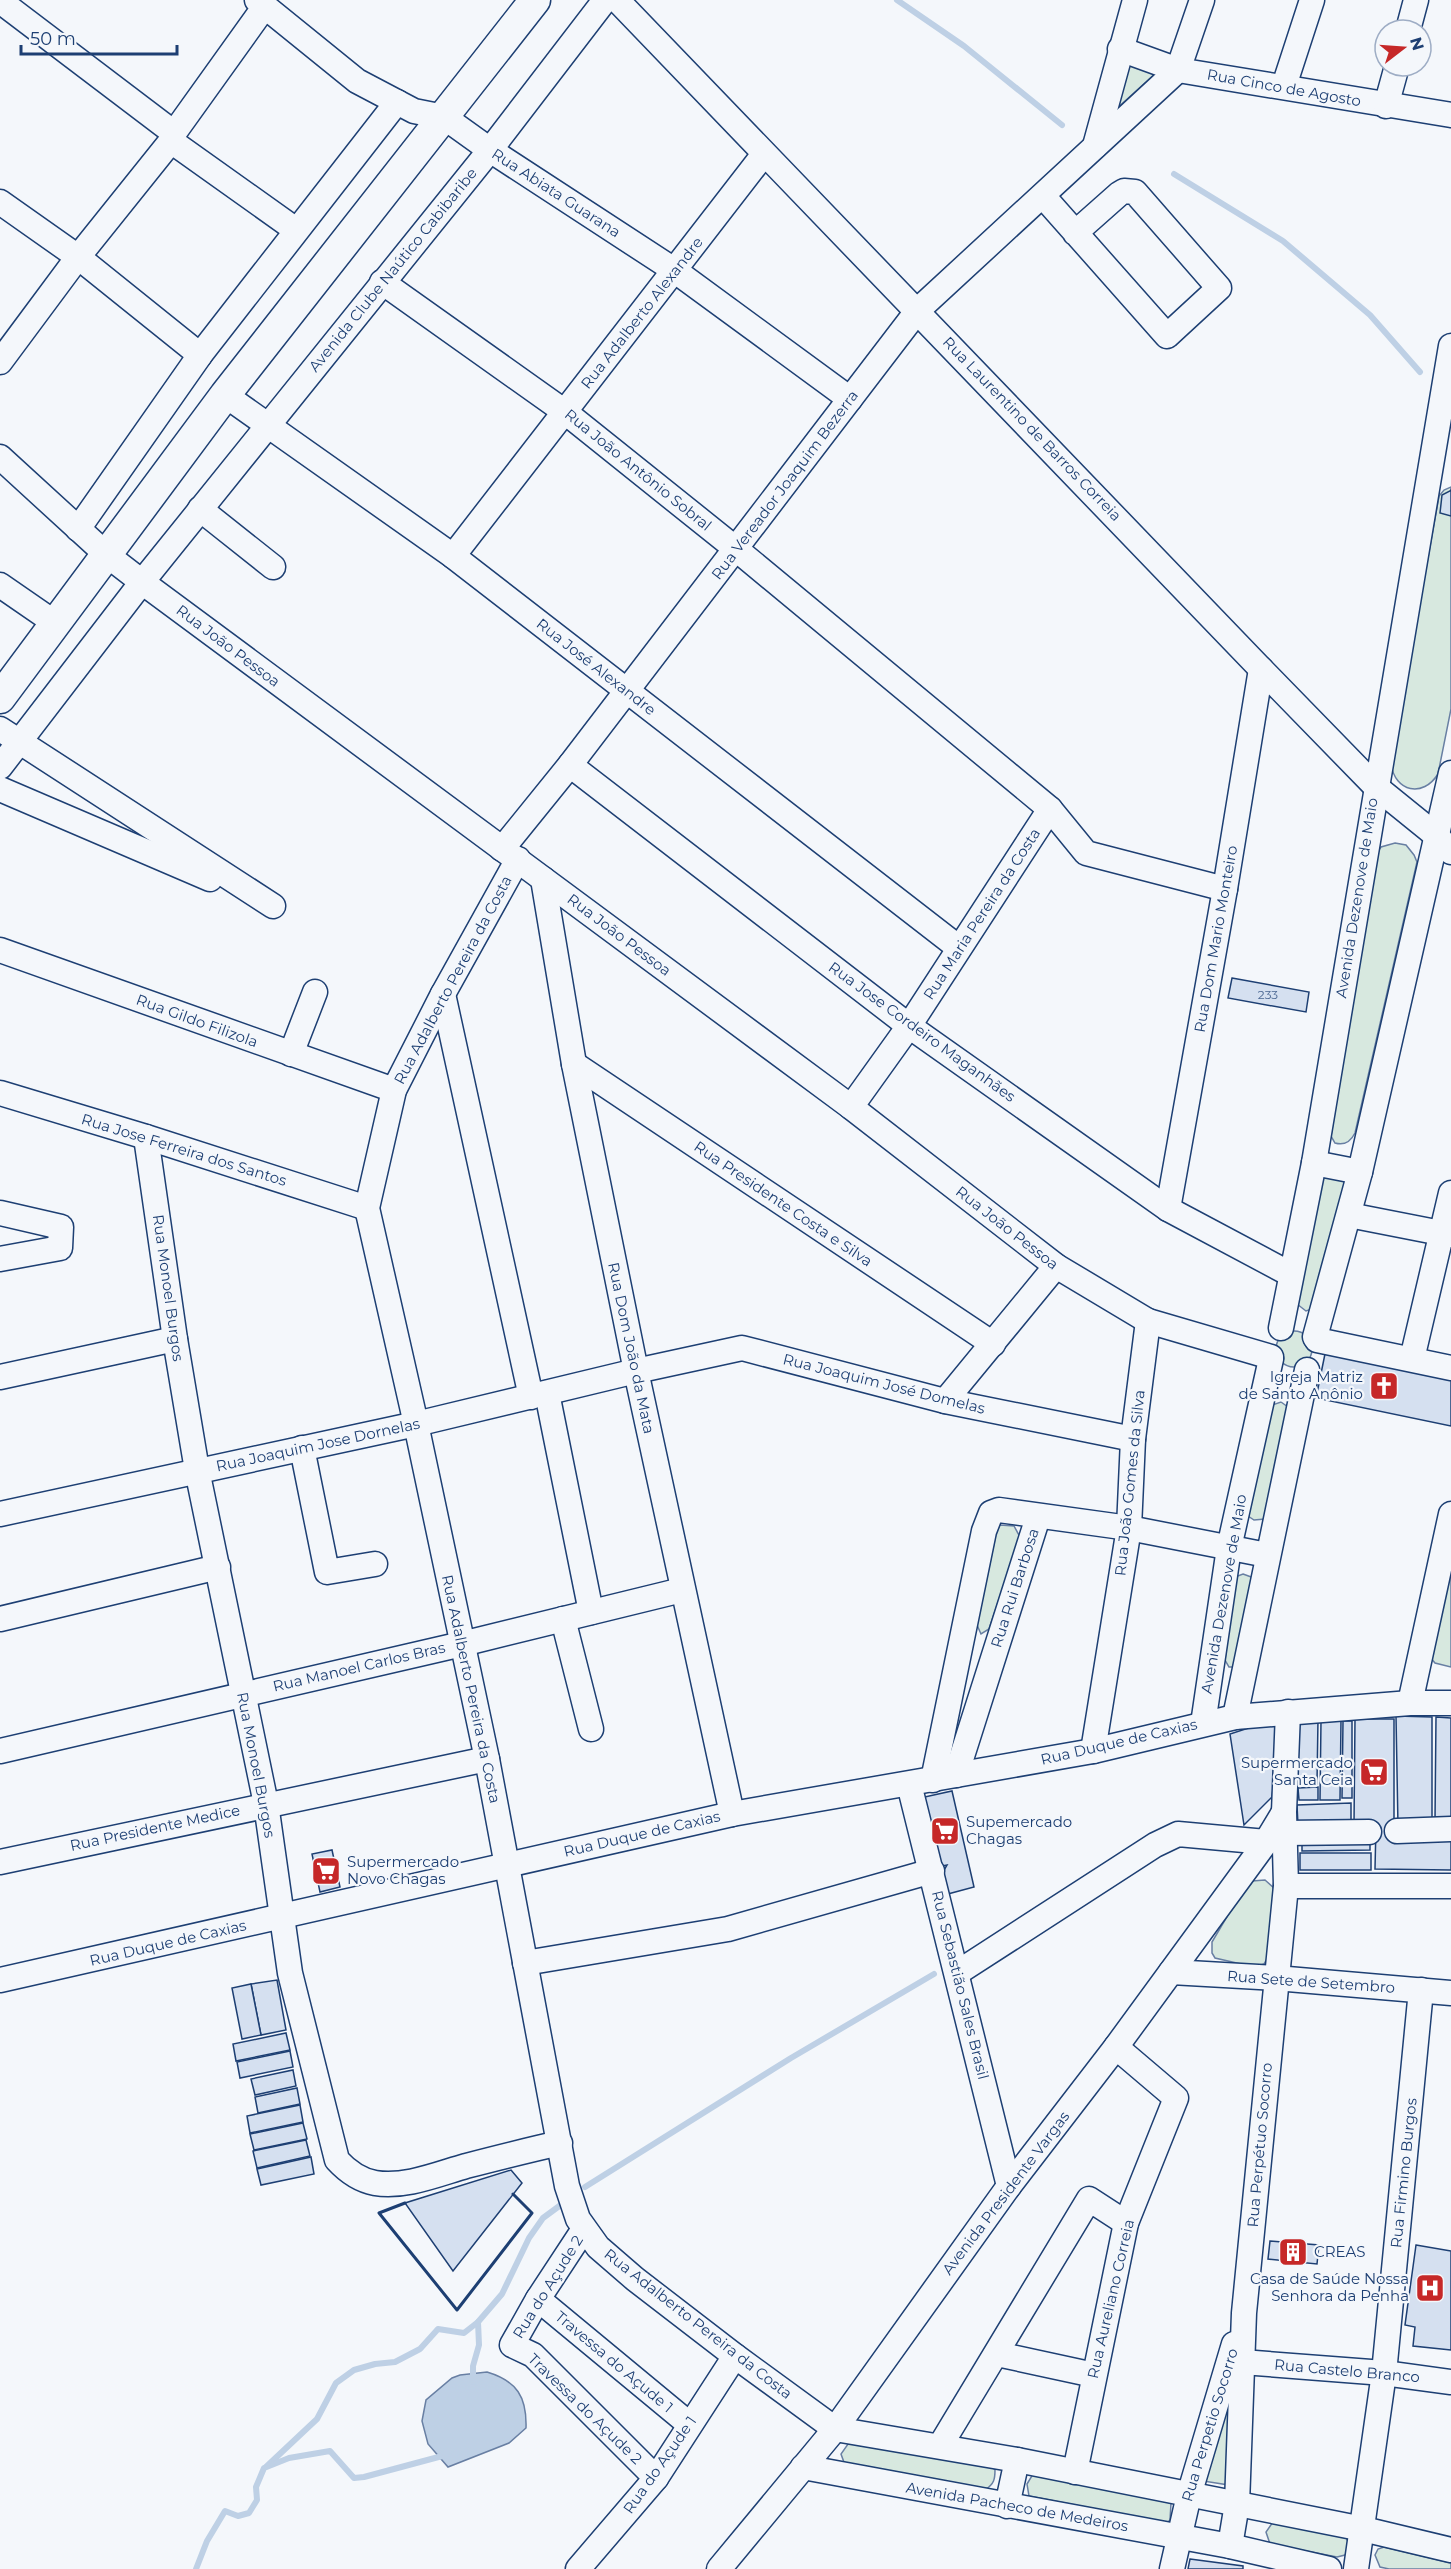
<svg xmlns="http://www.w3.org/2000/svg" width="1451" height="2569" viewBox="0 0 1451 2569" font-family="Montserrat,sans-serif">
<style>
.green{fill:#d7e8df;stroke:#687fa3;stroke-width:1.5}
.water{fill:#bed0e5;stroke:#687fa3;stroke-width:1.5}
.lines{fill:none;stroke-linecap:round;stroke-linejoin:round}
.stream{stroke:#bed0e5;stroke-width:6}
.building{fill:#d5e0f0;stroke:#1d3f73;stroke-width:1.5}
.minor-casing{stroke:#1d3f73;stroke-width:27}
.major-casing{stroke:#1d3f73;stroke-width:33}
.minor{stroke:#f4f7fb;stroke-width:24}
.major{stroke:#f4f7fb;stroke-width:30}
.wall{stroke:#1d3f73;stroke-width:3}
.labels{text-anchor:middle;stroke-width:4.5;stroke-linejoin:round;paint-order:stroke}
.number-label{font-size:12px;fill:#4b6792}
.street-label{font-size:15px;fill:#1d3f73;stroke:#f4f7fb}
.poi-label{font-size:15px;fill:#1d3f73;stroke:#f4f7fb;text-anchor:end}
</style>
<rect width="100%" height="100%" fill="#f4f7fb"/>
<g class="green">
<path d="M1128 65 1156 73 1114 111Z"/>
<path d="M1451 487V709L1438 774C1423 798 1395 792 1391 764L1439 496 1444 490Z"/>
<path d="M1395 843 1406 845 1414 855 1417 862 1355 1133C1351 1141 1345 1146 1335 1143L1331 1136 1377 853 1381 847Z"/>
<path d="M1327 1172 1348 1182 1312 1309 1306 1311 1297 1304 1317 1179Z"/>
<circle cx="1294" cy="1349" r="18"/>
<path d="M1281 1402 1288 1407 1265 1519 1254 1520 1248 1516 1269 1406Z"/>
<path d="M1000 1525 1014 1526 1020 1537 989 1629 981 1634 977 1625 997 1529Z"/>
<path d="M1451 1553V1667L1435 1663 1430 1657Z"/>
<path d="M1243 1574 1254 1578 1234 1667H1229L1225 1660 1235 1577Z"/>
<path d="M1265 1880 1274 1888 1269 1956 1264 1964 1254 1967 1215 1958 1212 1953V1942L1245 1886 1252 1881Z"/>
<path d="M1228 2401 1229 2485 1203 2481Z"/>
<path d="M853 2442 990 2464 995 2470C995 2479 994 2484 986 2489L845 2465 841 2454 848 2444Z"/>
<path d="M1033 2474 1171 2503 1170 2520 1167 2523 1029 2496 1027 2484Z"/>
<path d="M1273 2522 1342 2535 1347 2539 1350 2548 1345 2555 1337 2557 1270 2544 1266 2532Z"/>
<path d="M1384 2547 1451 2563V2569H1389L1380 2567 1375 2555 1378 2549Z"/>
</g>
<path class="water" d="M487 2372C517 2381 527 2397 526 2428L509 2443 448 2467 428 2444 422 2421 426 2400 452 2378 460 2375Z"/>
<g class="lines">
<g class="stream">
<path d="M897 0 964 46 1062 125"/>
<path d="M1174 174 1283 241 1370 315 1420 372"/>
<path d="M585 2187 791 2058 934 1974"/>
<path d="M473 2382V2366L479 2345 478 2322 502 2294 529 2238 543 2218 562 2204"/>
<path d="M267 2466 317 2419 336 2383 354 2370 375 2364 395 2362 420 2349 438 2329 464 2333 478 2322"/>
<path d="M196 2569 207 2541 225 2511 238 2516 249 2513 257 2500 256 2487 264 2468 289 2458 330 2451 354 2478 364 2477 446 2455"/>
</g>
</g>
<g class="building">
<path d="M1450 491 1451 490V516L1440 513 1442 495Z"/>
<path d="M1232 978 1309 992 1306 1012 1228 998Z"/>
<path d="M1326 1349 1451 1375V1426L1316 1398Z"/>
<path d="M1396 1716 1432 1717V1824L1398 1826Z"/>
<path d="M1436 1717 1451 1718V1820H1435Z"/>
<path d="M1298 1718 1318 1719 1317 1784 1296 1783Z"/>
<path d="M1355 1719H1394V1825L1451 1834V1870L1375 1869 1376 1826 1354 1825Z"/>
<path d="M1321 1721H1341L1340 1800H1320Z"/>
<path d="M1343 1721H1352V1798H1342Z"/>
<path d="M1267 1722 1280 1729 1272 1797 1244 1825 1230 1734Z"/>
<path d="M1318 1787V1800H1299L1298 1788Z"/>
<path d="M952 1791 974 1887 944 1895 939 1879 947 1865 937 1867 920 1798Z"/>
<path d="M1351 1803V1823L1298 1825 1297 1805Z"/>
<path d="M1302 1837H1370V1850L1302 1851Z"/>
<path d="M332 1850 340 1887 320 1892 312 1854Z"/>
<rect x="1300" y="1853" width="71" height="17"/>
<path d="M277 1980 286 2030 261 2035 251 1984Z"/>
<path d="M251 1984 261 2035 242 2039 232 1988Z"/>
<path d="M286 2033 290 2050 236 2061 233 2044Z"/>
<path d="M290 2051 293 2067 240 2078 237 2062Z"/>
<path d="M293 2070 296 2086 255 2095 251 2079Z"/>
<path d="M297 2088 300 2104 258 2113 255 2097Z"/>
<path d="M300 2105 303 2122 250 2133 247 2116Z"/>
<path d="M303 2123 307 2139 254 2150 250 2134Z"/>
<path d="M306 2140 310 2156 257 2168 253 2151Z"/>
<path d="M311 2157 314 2174 261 2185 257 2169Z"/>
<path d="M511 2170 522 2183 453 2271 405 2203Z"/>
<path d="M1270 2241 1319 2245 1317 2264 1268 2259Z"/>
<path d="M1416 2245 1451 2251V2350L1413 2346 1415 2327 1405 2325Z"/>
<path d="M1190 2559 1243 2566V2569H1188Z"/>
</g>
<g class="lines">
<g class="minor-casing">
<g id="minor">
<path d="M257 0 357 81 414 111 444 117 490 150 674 270 850 399"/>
<path d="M617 0 1261 669 1375 786 1438 837 1451 852"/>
<path d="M0 1 174 133"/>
<path d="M1408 30 1416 0"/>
<path d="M1120 49 1178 70 1451 115"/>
<path d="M1284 86 1312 0"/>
<path d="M1386 106 1397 66"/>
<path d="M171 141 296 230"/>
<path d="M1095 146 1135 0"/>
<path d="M1043 196 1167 336 1219 288 1135 192 1124 191 1119 194 1075 233"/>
<path d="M0 202 78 257 200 355"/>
<path d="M382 282 565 412 736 549 1050 809 1086 853 1225 889"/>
<path d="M0 362 78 257 171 141 174 133 265 6"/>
<path d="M225 395 453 556 959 948"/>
<path d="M0 457 107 555 142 582 851 1107 1056 1266 1148 1321 1271 1357"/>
<path d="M200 509 273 567"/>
<path d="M78 529 200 355 397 102"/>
<path d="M453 556 764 154"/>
<path d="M0 585 55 623"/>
<path d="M0 729 273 906"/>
<path d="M570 765 909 1026 1168 1209 1290 1274"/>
<path d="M0 767 142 582 490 150 605 0"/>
<path d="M0 789 210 879"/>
<path d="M502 849 570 765 918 310 1178 70 1202 0"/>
<path d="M518 859 443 994 394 1090 367 1208 416 1424 487 1759 567 2186 578 2219 598 2247 635 2279 735 2356 835 2429 1017 2460 1363 2529 1451 2550"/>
<path d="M543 879 574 1064 636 1371 732 1814"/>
<path d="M0 950 394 1090"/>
<path d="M443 994 531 1397"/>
<path d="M291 1054 315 992"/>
<path d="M574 1064 993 1344"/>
<path d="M0 1093 146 1137 367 1208"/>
<path d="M851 1107 909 1026 1050 809"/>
<path d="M146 1137 175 1339 197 1470 266 1804 290 1973 337 2160C348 2172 359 2180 375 2183 405 2188 438 2174 466 2166 497 2158 528 2150 560 2143"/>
<path d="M1314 1163 1360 1172"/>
<path d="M1168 1209 1225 889 1261 669"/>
<path d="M0 1213 61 1227 60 1248 0 1259"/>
<path d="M1349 1215 1451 1235"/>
<path d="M1281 1328 1314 1163 1451 346"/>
<path d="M1315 1337 1360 1172 1451 773"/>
<path d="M1317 1340 1451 1368"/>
<path d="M1412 1359 1451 1193"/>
<path d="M0 1377 175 1339"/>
<path d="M547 1393 591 1612"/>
<path d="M945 1401 1056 1266"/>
<path d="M302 1448 327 1572 375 1564"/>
<path d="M0 1514 416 1424 636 1371 742 1348 945 1401 1133 1439"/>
<path d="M0 1619 218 1567"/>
<path d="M563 1619 591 1729"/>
<path d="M1410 1703 1451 1514"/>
<path d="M1235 1717 1307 1370"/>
<path d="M1203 1724 1229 1548 1271 1359"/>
<path d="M0 1751 462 1644 682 1590"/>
<path d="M1093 1751 1129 1528 1133 1439 1148 1321"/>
<path d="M956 1775 1038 1517"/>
<path d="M933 1780 984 1531 991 1513 999 1510 1129 1528 1267 1555"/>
<path d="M909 1784 1009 2186"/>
<path d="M1397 1831 1451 1829"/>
<path d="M1285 1833 1369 1832"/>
<path d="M0 1862 487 1759"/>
<path d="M1286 1886H1451"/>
<path d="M525 1963 728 1929 932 1871"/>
<path d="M1171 1972 1276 1978 1451 1993"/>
<path d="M957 1973 1155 1845 1178 1834 1266 1842"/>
<path d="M0 1980 732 1814 1093 1751 1235 1717 1410 1703H1451"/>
<path d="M584 2229 538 2299 512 2345 533 2355 656 2478"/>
<path d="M538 2299 689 2424"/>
<path d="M997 2354 1094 2375"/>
<path d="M1242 2362 1384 2373 1451 2382"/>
<path d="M940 2446 1089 2199 1126 2223"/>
<path d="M803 2467 1230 2546 1329 2569"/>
<path d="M1075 2472 1126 2223 1176 2098 1116 2047"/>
<path d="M1007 2506 1017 2460"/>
<path d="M1230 2546 1237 2504 1244 2313 1286 1886 1284 1812 1288 1712"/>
<path d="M578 2569 656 2478 735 2356"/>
<path d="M719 2569 835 2429 1009 2186 1116 2047 1266 1842 1284 1812"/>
<path d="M1172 2569 1189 2495 1234 2344"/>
<path d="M1356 2569 1384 2373 1421 1990"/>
</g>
</g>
<g class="major-casing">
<path id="major" d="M0 698 225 395 535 0"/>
</g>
<use href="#minor" class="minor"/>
<use href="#major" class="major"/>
<path class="wall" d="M405 2203 379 2213 457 2310 532 2213 513 2194"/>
</g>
<defs>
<g id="church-square" transform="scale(1.5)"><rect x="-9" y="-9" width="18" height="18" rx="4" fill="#c62828" stroke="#f4f7fb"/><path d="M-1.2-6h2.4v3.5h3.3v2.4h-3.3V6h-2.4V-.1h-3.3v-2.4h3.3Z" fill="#fff"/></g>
<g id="supermarket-square" transform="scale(1.5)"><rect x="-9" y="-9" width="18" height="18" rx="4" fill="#c62828" stroke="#f4f7fb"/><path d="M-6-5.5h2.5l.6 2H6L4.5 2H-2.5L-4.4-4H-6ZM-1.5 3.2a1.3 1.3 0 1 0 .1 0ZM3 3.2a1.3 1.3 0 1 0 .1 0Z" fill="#fff"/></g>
<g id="building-square" transform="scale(1.5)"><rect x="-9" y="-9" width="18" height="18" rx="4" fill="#c62828" stroke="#f4f7fb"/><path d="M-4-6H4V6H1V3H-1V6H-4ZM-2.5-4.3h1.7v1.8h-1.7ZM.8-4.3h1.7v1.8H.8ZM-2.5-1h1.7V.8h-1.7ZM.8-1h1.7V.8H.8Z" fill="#fff"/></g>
<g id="hospital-square" transform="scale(1.5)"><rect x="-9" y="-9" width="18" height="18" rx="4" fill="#c62828" stroke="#f4f7fb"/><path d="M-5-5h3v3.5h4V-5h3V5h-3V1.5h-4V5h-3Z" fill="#fff"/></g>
</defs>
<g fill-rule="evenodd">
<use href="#church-square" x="1384" y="1386"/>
<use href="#supermarket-square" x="1374" y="1772"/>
<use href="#supermarket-square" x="945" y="1831"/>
<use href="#supermarket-square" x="326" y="1871"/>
<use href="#building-square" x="1293" y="2252"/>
<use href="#hospital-square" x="1430" y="2288"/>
</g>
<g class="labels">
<g class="number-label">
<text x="1268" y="999">233</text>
</g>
<g class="street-label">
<text transform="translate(1284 88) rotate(10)" y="5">Rua Cinco de Agosto</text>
<text transform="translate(556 193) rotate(33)" y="5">Rua Abiata Guarana</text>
<text transform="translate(393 270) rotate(-51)" y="5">Avenida Clube Naútico Cabibaribe</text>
<text transform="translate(642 313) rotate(-52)" y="5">Rua Adalberto Alexandre</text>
<text transform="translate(1032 429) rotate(46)" y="5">Rua Laurentino de Barros Correia</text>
<text transform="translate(638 470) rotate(39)" y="5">Rua João Antônio Sobral</text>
<text transform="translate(785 485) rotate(-53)" y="5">Rua Vereador Joaquim Bezerra</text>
<text transform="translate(228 646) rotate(37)" y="5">Rua João Pessoa</text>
<text transform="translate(596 667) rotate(38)" y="5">Rua José Alexandre</text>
<text transform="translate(1357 898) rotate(-81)" y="5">Avenida Dezenove de Maio</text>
<text transform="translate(982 914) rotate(-57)" y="5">Rua Maria Pereira da Costa</text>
<text transform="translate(619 935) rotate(37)" y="5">Rua João Pessoa</text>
<text transform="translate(1216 939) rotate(-80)" y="5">Rua Dom Mario Monteiro</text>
<text transform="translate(453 980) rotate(-62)" y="5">Rua Adalberto Pereira da Costa</text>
<text transform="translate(197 1021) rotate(20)" y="5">Rua Gildo Filizola</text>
<text transform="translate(922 1032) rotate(36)" y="5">Rua Jose Cordeiro Maganhães</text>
<text transform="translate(184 1150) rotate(17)" y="5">Rua Jose Ferreira dos Santos</text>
<text transform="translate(783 1204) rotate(34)" y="5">Rua Presidente Costa e Silva</text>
<text transform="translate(1007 1228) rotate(38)" y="5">Rua João Pessoa</text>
<text transform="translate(168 1288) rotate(82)" y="5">Rua Monoel Burgos</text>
<text transform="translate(631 1348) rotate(78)" y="5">Rua Dom João da Mata</text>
<text transform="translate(884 1384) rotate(14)" y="5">Rua Joaquim José Domelas</text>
<text transform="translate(318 1445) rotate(-12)" y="5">Rua Joaquim Jose Dornelas</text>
<text transform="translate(1130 1483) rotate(-84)" y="5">Rua João Gomes da Silva</text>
<text transform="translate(1015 1588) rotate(-72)" y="5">Rua Rui Barbosa</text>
<text transform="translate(1224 1594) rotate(-80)" y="5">Avenida Dezenove de Maio</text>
<text transform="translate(359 1667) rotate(-13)" y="5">Rua Manoel Carlos Bras</text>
<text transform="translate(471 1689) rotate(78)" y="5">Rua Adalberto Pereira da Costa</text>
<text transform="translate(1119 1742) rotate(-13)" y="5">Rua Duque de Caxias</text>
<text transform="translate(256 1765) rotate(79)" y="5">Rua Monoel Burgos</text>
<text transform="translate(155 1828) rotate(-12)" y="5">Rua Presidente Medice</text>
<text transform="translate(642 1834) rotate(-13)" y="5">Rua Duque de Caxias</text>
<text transform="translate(168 1943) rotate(-13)" y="5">Rua Duque de Caxias</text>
<text transform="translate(1311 1982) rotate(4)" y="5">Rua Sete de Setembro</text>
<text transform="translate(960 1985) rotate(76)" y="5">Rua Sebastião Sales Brasil</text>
<text transform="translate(1260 2145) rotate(-85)" y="5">Rua Perpétuo Socorro</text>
<text transform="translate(1404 2173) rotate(-84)" y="5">Rua Firmino Burgos</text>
<text transform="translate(1006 2193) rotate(-53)" y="5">Avenida Presidente Vargas</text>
<text transform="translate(548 2287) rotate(-58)" y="5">Rua do Açude 2</text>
<text transform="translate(1111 2299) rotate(-77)" y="5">Rua Aureliano Correia</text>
<text transform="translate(698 2324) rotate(38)" y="5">Rua Adalberto Pereira da Costa</text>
<text transform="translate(614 2362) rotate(40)" y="5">Travessa do Açude 1</text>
<text transform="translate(1347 2371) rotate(5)" y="5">Rua Castelo Branco</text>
<text transform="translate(585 2409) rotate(44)" y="5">Travessa do Açude 2</text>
<text transform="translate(1210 2425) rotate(-73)" y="5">Rua Perpetio Socorro</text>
<text transform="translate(660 2465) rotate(-55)" y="5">Rua do Açude 1</text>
<text transform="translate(1017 2507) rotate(10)" y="5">Avenida Pacheco de Medeiros</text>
</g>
<g class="poi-label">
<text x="1363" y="1382">Igreja Matriz<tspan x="1363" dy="17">de Santo Anônio</tspan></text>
<text x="1353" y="1768">Supermercado<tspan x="1353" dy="17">Santa Ceia</tspan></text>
<text x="966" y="1827" text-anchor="start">Supemercado<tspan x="966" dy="17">Chagas</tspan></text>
<text x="347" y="1867" text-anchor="start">Supermercado<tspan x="347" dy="17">Novo Chagas</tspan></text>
<text x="1314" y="2257" text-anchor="start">CREAS</text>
<text x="1409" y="2284">Casa de Saúde Nossa<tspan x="1409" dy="17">Senhora da Penha</tspan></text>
</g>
</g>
<g transform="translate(1403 48) rotate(73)"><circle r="28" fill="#f4f7fb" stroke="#9eadc5" stroke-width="1.5"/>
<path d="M0-4.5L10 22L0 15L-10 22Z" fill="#c62828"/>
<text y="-9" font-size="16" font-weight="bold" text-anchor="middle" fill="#1d3f73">N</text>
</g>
<path d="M21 45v9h156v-9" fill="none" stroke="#1d3f73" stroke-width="3"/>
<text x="30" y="45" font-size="18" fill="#1d3f73" stroke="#f4f7fb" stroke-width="4.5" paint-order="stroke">50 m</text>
</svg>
